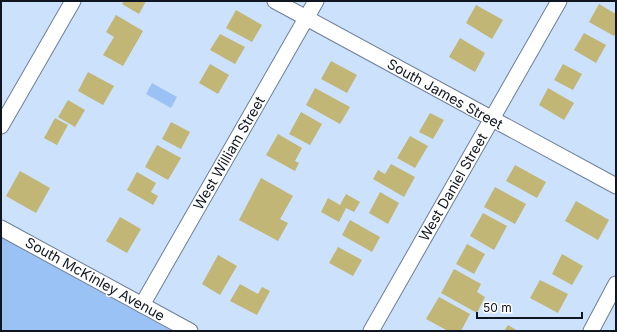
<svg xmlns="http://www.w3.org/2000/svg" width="617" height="332" viewBox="0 0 617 332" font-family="Inter,sans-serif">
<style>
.green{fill:#9bc2f4}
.building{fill:#c1b675}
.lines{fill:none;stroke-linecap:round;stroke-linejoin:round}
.minor-casing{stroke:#6d7f97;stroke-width:17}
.minor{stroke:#fff;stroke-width:15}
.labels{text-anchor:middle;stroke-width:3;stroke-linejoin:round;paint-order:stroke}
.street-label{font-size:14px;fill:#0f161f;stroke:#fff}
</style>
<rect width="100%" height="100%" fill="#cce1fb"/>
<g class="green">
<path d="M152 83 177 97 171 108 146 94Z"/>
<path d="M1 237 172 331H1Z"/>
</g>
<g class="building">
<path d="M124 1H146L139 14 122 4Z"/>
<path d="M599 4 616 14V32L614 36 589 22Z"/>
<path d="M476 5 503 20 492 39 466 23Z"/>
<path d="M236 10 262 25 252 42 226 28Z"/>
<path d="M116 15 143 31 123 66 103 55 114 37 106 32Z"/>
<path d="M584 33 606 45 596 63 574 50Z"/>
<path d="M220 34 245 47 235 64 210 50Z"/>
<path d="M460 38 485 53 475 72 449 57Z"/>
<path d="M331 61 357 75 347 93 321 79Z"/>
<path d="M210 64 229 75 218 94 199 83Z"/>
<path d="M563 64 582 74 573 90 554 80Z"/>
<path d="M88 72 114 86 103 105 78 91Z"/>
<path d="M315 88 350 107 340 124 306 105Z"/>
<path d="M548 88 574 103 564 120 539 105Z"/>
<path d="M68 100 85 110 75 127 58 117Z"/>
<path d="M301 112 322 124 310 145 289 134Z"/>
<path d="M430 113 444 120 433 139 419 132Z"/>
<path d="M55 118 68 125 57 145 44 138Z"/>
<path d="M171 122 190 132 181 149 162 139Z"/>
<path d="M278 134 302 148 295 161 299 163 295 171 266 155Z"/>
<path d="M410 136 428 146 415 168 397 158Z"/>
<path d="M157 145 181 158 168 180 145 167Z"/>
<path d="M391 164 415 177 404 197 373 179 378 170 385 174Z"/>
<path d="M515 165 546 182 537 198 506 181Z"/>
<path d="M20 171 50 188 36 213 6 196Z"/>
<path d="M137 172 156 183 151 192 158 196 153 205 127 190Z"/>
<path d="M261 178 293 196 280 219 288 223 278 241 239 220Z"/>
<path d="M495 187 526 204 515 224 484 207Z"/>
<path d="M380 192 399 203 388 224 369 213Z"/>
<path d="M346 194 360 202 354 212 346 208 339 222 321 212 328 198 340 205Z"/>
<path d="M576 201 609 220 598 240 565 221Z"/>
<path d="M483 213 507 226 494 250 470 236Z"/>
<path d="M120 217 141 229 127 253 106 241Z"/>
<path d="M350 220 380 237 372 252 342 235Z"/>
<path d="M467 244 485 254 474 274 456 264Z"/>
<path d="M338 247 362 260 353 276 329 263Z"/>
<path d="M562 254 583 266 572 285 552 274Z"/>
<path d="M218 255 237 266 220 295 202 284Z"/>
<path d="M454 269 481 284 477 292 485 297 477 313 441 293Z"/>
<path d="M540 280 568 294 558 313 530 298Z"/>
<path d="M240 284 258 294 262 287 270 291 257 315 230 301Z"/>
<path d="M439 297 470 314 461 331H448L426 319Z"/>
<path d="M508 325 518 331H504Z"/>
</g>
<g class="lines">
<g class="minor-casing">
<g id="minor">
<path d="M275 1 616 186"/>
<path d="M1 126 73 1"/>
<path d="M1 228 190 331"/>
<path d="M142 305 316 1"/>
<path d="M371 331 559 1"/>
<path d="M591 331 616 284"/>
</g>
</g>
<use href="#minor" class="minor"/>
</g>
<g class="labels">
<g class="street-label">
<text transform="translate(445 94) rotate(29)" y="5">South James Street</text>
<text transform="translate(229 153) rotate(-60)" y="5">West William Street</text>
<text transform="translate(453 187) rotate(-60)" y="5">West Daniel Street</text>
<text transform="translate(95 279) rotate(29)" y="5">South McKinley Avenue</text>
</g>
</g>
<rect width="617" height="332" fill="none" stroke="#0f161f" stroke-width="4"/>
<path d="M477 312v6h105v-6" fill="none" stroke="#0f161f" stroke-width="2"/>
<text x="483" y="312" font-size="12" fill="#0f161f" stroke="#ffffff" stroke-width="3" paint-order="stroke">50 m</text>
</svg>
